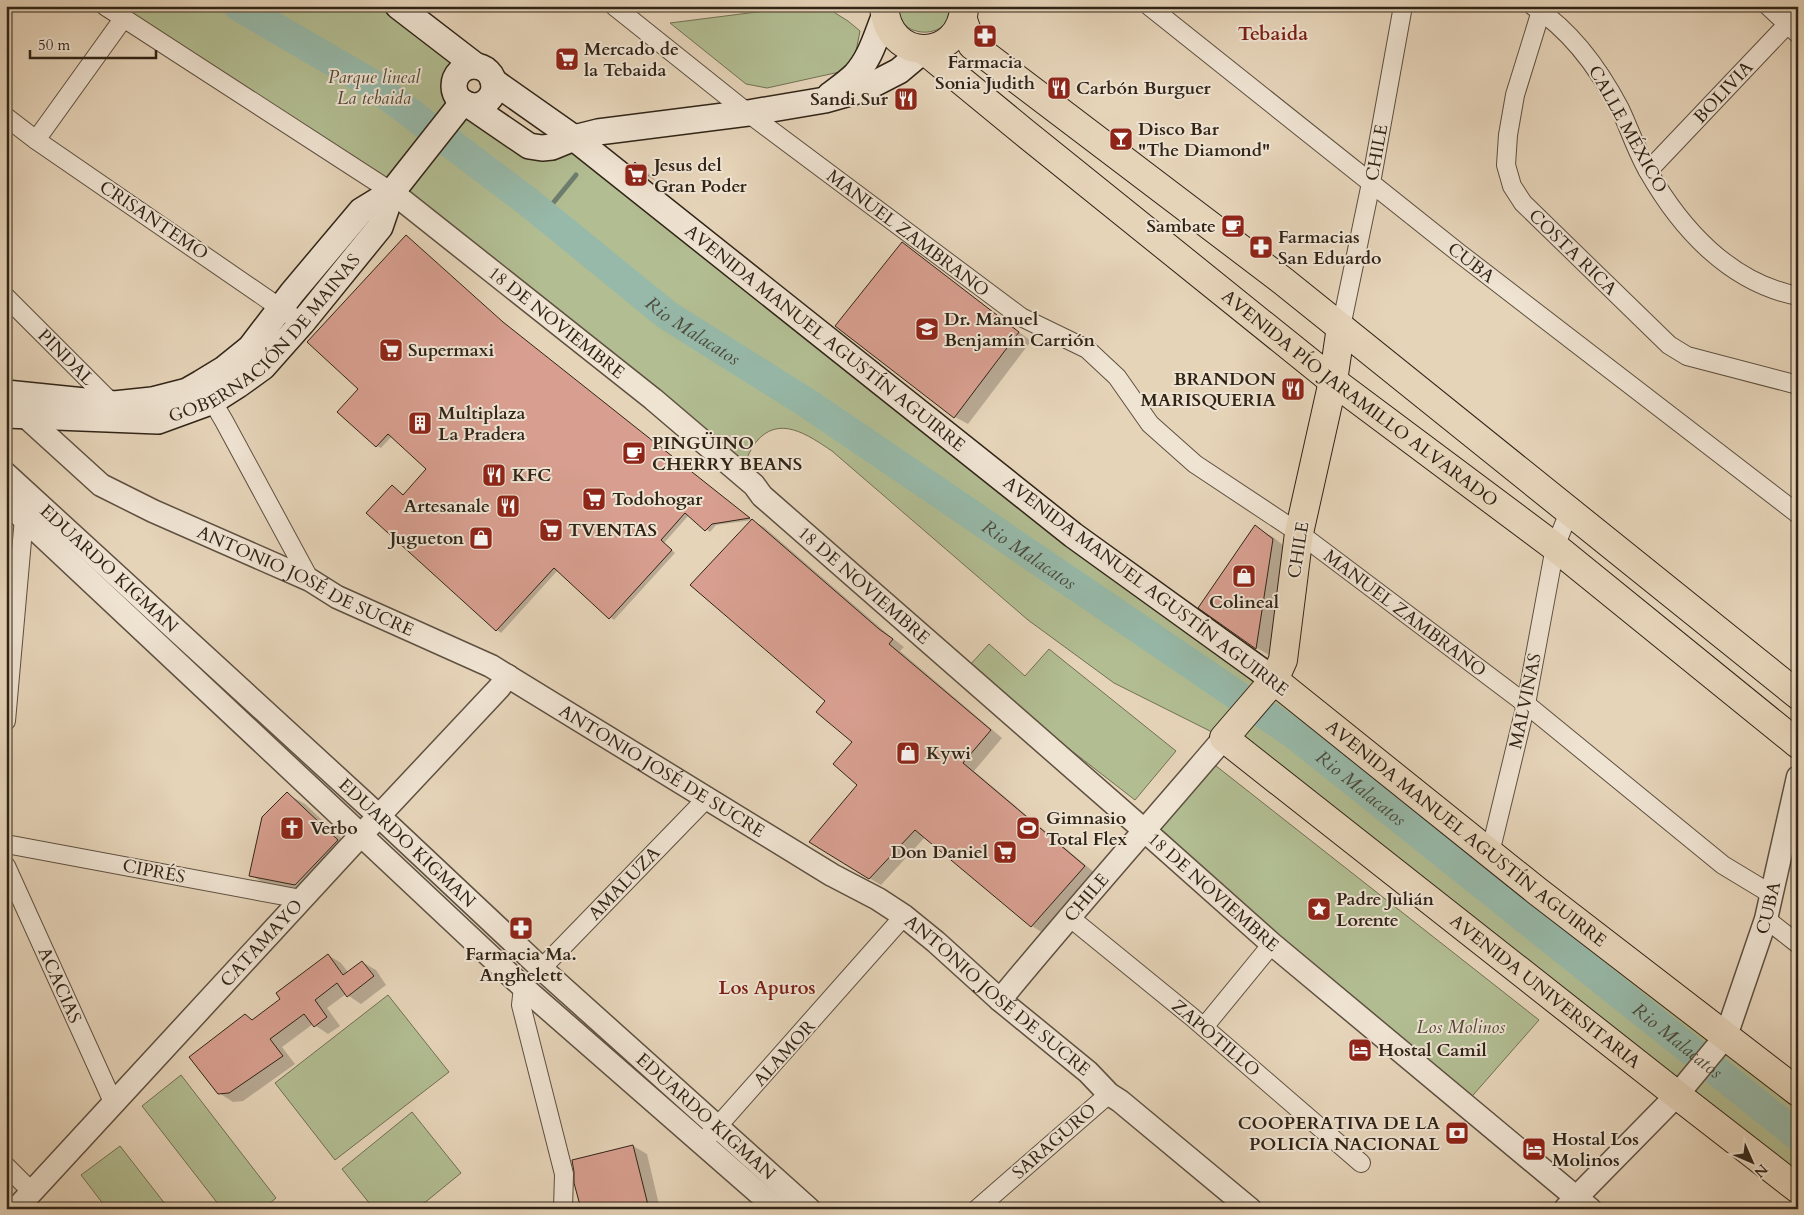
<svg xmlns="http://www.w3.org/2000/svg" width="1804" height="1215" viewBox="0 0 1804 1215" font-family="Cardo,serif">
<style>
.green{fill:#b2bd92;stroke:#717054}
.shadow{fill:#0003}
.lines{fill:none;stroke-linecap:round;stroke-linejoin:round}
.stream{stroke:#6e7d6f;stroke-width:5}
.river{stroke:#97b9a9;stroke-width:30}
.building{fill:#d89f90;stroke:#302417}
.minor-casing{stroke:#5e5040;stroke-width:20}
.tertiary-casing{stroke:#5e5040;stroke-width:25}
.secondary-casing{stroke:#302417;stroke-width:28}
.primary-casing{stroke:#302417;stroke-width:30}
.minor{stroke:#efe3d2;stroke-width:18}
.tertiary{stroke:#efe3d2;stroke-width:22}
.secondary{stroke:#efe3d2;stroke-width:25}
.primary{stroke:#e6d4b9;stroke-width:28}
.labels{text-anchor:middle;stroke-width:4;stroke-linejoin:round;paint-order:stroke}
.poi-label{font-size:18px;font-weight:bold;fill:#302417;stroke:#efe3d2;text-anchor:start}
.park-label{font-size:18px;font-style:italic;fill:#504a36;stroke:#efe3d2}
.street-label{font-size:18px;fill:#302417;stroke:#efe3d2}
.water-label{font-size:19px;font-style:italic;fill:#4a493c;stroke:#efe3d2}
.neighbourhood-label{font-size:19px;font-weight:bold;fill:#7a1f14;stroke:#efe3d2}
.quarter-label{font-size:20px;font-weight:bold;fill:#7a1f14;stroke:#efe3d2}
</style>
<rect width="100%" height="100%" fill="#e6d4b9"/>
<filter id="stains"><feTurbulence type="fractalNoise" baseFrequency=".004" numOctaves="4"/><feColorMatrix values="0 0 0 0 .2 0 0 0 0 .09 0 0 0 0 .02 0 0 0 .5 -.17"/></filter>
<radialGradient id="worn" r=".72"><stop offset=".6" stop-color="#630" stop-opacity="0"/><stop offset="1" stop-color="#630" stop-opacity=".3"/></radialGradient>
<g class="green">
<path d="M105 6H398L465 68C455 74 452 84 457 95L529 146 566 143 1798 1092V1189L1224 738 1114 683 1028 620 832 451C808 435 779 414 756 442 752 447 746 458 746 464 746 467 748 472 749 475L393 192Z"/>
<path d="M804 6H824L848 21 860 31 856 51 844 71 767 88 746 84 670 23Z"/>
<path d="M896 6H953C951 12 949 20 945 24 933 37 907 34 900 18 898 15 897 10 896 6Z"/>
<path d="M989 644 1025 676 1049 649 1176 751 1135 800 1005 699 969 666Z"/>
<path d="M1211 762 1539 1020 1467 1102 1150 835Z"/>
<path d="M388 995 449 1072 335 1160 275 1083Z"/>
<path d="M181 1075 276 1198 263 1209H222L142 1106Z"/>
<path d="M412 1112 461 1173 417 1209H374L342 1169Z"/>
<path d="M120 1146 169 1209H107L81 1175Z"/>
</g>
<g class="shadow">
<path d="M636 164 644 169 656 181 647 176Z"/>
<path d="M902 244 915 252 1031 341 968 424 955 417Z"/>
<path d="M507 326 752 520 716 525 710 532 689 515 664 543 675 553 614 620 558 570 501 633 497 630 368 513 392 486 404 495 428 469 392 436 381 448 377 446 339 412Z"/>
<path d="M755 522 764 527 891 637 904 647 900 651 1002 738 974 771 1095 873 1043 933 1032 926 925 837 881 885 869 878 854 742 827 701Z"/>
<path d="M1255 527 1273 537 1290 551 1274 658 1257 648 1200 607Z"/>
<path d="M287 794 305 804 355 851 314 894 269 886 250 875Z"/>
<path d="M328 955 341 963 348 972 362 962 376 970 386 985 361 1004 346 994 327 1008 340 1026 328 1034 313 1024 282 1047 295 1064 243 1101 233 1102 219 1093 245 1016 253 1021 282 999Z"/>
<path d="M633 1146 647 1154 660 1209H582Z"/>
</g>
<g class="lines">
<path class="stream" d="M544 214 576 175"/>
<path class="river" id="s1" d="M238 6 372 84 527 201 667 315 807 403 1294 734 1798 1136"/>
</g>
<g class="building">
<path d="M635 162 648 175 647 177 632 166Z"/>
<path d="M406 235 503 322 750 518 712 524 705 531 685 513 661 540 672 550 609 619 554 568 496 631 366 513 392 485 403 495 426 469 388 434 376 447 337 412 358 389 307 342Z"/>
<path d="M902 242 1019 332 954 418 835 326Z"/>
<path d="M752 519 879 629 893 639 889 644 991 730 963 763 1085 866 1031 927 915 830 869 879 809 842 857 785 833 764 852 742 816 712 825 701 690 585Z"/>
<path d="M1255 525 1273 539 1256 649 1198 608Z"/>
<path d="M287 792 338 840 295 885 249 876 262 817Z"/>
<path d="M328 954 343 975 362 961 374 976 347 997 337 983 315 1000 327 1017 314 1027 304 1014 270 1039 283 1056 229 1093 218 1094 189 1057 245 1014 252 1020 280 999 276 993Z"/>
<path d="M633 1145 649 1209H581L574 1183V1172L572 1160Z"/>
</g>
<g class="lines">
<g class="minor-casing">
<g id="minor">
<path d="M105 6 392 192"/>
<path d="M614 6 748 113 1021 317 1087 349 1117 377 1150 424 1195 464 1299 533 1526 704 1723 865 1771 894"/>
<path id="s2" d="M1149 6 1459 253 1798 514"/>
<path d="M1533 6C1572 31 1599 69 1620 109 1630 130 1637 152 1648 171 1681 229 1730 283 1798 296"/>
<path d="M1768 6 1798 34"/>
<path d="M1541 11 1515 95 1508 135 1506 165 1512 186 1523 203 1669 345 1687 356 1798 385"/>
<path d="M6 117 36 140 302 323"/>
<path d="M36 140 123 19"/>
<path d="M1648 171 1798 13"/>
<path d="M6 297 115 406"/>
<path id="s3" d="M1341 327 1371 183 1403 6"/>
<path d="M207 392 224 421 310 580"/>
<path d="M6 721 24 518 30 512"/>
<path d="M6 844 301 899"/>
<path d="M1490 853 1526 704 1555 547 1569 512"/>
<path d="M6 866 114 1104"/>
<path d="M1068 916 1192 1017 1361 1163"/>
<path d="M1766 919 1798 944"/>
<path d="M541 969 707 798"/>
<path d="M523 987 521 1005 564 1174 563 1209"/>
<path d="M1204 1027 1272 944"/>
<path d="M702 1143 717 1127 904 916"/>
<path d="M6 1166 32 1192"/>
<path d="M977 1209 1109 1094"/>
</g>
</g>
<g class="tertiary-casing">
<g id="tertiary">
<path id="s4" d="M392 192 653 399 754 485 762 496 1145 831 1272 944 1590 1209"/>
<path id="s5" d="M24 415 101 485 153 511 310 580 337 597 491 666 832 875 878 899 904 916 936 942 1000 1000 1088 1072 1109 1094 1120 1101 1250 1209"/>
<path id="s6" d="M6 474 379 816 543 970 809 1209"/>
<path d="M6 502 523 987 777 1209"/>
<path id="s7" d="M1000 1000C1073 911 1149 826 1224 738"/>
<path id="s8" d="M1566 1208 1677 1095 1726 1036 1766 919 1798 777"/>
<path id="s9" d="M16 1209 361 835 499 688 508 676"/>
</g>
</g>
<g class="secondary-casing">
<g id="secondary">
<path d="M398 6 476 66"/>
<circle cx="474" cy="86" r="20"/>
<path id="s10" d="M493 81 574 138 1073 535 1274 680"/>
<path d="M830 95C838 89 848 82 855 75 870 59 876 37 884 17"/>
<path d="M469 105 529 146 542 148 552 147 574 138 598 132 748 113 825 100 864 89 899 71 924 50"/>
<path d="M6 393 114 404 152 400 187 391 201 383 224 369 250 348 292 293 361 211 392 192"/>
<path id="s11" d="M6 415 158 421 213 401 238 385 263 367 302 323 380 227 392 192 463 102"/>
</g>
</g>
<g class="primary-casing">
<g id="primary">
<path d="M884 6C888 65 961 61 964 8"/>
<path d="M963 20 972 45 1283 281 1798 695"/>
<path id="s12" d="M924 50 1025 133 1333 381 1555 547 1798 744"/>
<path id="s13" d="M1341 327 1333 381 1299 533 1283 660 1274 680 1224 738 1677 1095 1798 1189"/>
<path id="s14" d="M1274 680 1537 891 1798 1092"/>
</g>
</g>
<use href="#minor" class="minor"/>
<use href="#tertiary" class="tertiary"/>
<use href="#secondary" class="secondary"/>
<use href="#primary" class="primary"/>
</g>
<defs>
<g id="pharmacy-square" transform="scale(1.25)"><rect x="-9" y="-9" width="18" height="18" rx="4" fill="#8f2418" stroke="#efe3d2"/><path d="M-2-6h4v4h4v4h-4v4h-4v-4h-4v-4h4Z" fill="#fff"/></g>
<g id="supermarket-square" transform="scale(1.25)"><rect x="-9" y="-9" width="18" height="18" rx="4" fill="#8f2418" stroke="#efe3d2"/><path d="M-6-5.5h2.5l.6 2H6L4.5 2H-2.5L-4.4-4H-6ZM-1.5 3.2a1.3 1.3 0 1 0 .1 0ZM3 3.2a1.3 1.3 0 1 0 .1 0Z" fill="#fff"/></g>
<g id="restaurant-square" transform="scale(1.25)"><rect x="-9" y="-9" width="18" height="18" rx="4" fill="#8f2418" stroke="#efe3d2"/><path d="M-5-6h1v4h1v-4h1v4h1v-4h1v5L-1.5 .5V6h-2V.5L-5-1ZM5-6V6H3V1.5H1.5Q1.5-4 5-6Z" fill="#fff"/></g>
<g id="bar-square" transform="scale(1.25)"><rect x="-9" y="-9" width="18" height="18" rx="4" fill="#8f2418" stroke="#efe3d2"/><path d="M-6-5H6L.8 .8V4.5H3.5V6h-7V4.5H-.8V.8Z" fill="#fff"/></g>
<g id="cafe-square" transform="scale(1.25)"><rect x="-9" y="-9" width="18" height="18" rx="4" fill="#8f2418" stroke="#efe3d2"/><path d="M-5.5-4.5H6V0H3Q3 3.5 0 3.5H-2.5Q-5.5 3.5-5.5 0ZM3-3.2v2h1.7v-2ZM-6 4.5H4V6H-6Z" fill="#fff"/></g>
<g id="school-square" transform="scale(1.25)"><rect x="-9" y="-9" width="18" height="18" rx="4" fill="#8f2418" stroke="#efe3d2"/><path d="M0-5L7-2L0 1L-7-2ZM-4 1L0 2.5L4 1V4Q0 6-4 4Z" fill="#fff"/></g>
<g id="building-square" transform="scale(1.25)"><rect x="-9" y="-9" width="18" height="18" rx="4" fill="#8f2418" stroke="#efe3d2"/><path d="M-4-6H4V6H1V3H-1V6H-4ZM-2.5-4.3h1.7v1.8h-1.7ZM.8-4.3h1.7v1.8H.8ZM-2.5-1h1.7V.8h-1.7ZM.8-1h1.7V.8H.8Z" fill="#fff"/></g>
<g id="shop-square" transform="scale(1.25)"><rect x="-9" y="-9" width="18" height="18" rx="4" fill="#8f2418" stroke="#efe3d2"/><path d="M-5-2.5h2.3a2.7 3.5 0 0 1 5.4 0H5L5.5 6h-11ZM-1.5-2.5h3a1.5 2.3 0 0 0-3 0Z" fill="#fff"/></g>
<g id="church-square" transform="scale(1.25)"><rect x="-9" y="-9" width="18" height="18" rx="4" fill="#8f2418" stroke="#efe3d2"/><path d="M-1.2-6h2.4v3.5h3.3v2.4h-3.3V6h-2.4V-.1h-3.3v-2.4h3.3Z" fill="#fff"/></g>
<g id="stadium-square" transform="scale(1.25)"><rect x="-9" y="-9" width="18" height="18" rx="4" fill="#8f2418" stroke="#efe3d2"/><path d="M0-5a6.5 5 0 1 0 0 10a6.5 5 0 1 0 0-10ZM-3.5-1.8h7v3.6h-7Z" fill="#fff"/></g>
<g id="sight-square" transform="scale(1.25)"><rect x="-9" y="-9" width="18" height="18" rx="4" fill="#8f2418" stroke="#efe3d2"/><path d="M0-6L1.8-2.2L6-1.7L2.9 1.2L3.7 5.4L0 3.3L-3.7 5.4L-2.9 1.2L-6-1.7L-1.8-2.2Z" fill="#fff"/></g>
<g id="hotel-square" transform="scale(1.25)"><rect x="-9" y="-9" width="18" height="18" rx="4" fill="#8f2418" stroke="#efe3d2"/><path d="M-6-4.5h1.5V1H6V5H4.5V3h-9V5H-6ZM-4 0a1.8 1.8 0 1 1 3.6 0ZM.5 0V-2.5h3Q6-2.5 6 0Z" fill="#fff"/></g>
<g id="bank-square" transform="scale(1.25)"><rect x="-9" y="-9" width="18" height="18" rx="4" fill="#8f2418" stroke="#efe3d2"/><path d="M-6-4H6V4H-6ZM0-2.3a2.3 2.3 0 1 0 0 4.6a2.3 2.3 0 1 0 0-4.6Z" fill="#fff"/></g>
</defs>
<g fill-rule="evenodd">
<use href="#pharmacy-square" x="985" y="36"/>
<use href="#supermarket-square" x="567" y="59"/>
<use href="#restaurant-square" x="1059" y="88"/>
<use href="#restaurant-square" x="906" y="99"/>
<use href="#bar-square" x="1121" y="139"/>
<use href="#supermarket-square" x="636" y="175"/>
<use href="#cafe-square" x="1233" y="226"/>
<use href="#pharmacy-square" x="1261" y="247"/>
<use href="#school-square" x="927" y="329"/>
<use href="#supermarket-square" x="391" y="350"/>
<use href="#restaurant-square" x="1293" y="389"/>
<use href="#building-square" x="420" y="423"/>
<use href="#cafe-square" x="634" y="453"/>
<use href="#restaurant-square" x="494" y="475"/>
<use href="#supermarket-square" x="594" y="499"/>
<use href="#restaurant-square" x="508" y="506"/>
<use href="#supermarket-square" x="551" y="530"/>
<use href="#shop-square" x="481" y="538"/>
<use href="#shop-square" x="1244" y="576"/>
<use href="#shop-square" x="908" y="753"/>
<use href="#church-square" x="292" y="828"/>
<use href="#stadium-square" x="1028" y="828"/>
<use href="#supermarket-square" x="1005" y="852"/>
<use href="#sight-square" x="1319" y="909"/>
<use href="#pharmacy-square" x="521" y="928"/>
<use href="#hotel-square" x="1360" y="1050"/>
<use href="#bank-square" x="1457" y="1133"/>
<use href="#hotel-square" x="1534" y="1149"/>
</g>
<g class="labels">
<g class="poi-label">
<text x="584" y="55">Mercado de<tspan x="584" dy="21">la Tebaida</tspan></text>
<text x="985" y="68" text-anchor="middle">Farmacia<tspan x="985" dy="21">Sonia Judith</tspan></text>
<text x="1076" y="94">Carbón Burguer</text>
<text x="888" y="105" text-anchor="end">Sandi Sur</text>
<text x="1138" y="135">Disco Bar<tspan x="1138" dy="21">"The Diamond"</tspan></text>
<text x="654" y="171">Jesus del<tspan x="654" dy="21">Gran Poder</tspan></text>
<text x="1216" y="232" text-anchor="end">Sambate</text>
<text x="1278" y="243">Farmacias<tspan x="1278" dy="21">San Eduardo</tspan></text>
<text x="944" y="325">Dr. Manuel<tspan x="944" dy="21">Benjamín Carrión</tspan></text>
<text x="408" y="356">Supermaxi</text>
<text x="1276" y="385" text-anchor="end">BRANDON<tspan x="1276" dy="21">MARISQUERIA</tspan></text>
<text x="438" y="419">Multiplaza<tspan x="438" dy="21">La Pradera</tspan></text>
<text x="652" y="449">PINGÜINO<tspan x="652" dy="21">CHERRY BEANS</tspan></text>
<text x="512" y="481">KFC</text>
<text x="612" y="505">Todohogar</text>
<text x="490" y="512" text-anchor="end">Artesanale</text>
<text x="568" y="536">TVENTAS</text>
<text x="464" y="544" text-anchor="end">Jugueton</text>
<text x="1244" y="608" text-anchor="middle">Colineal</text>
<text x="926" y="759">Kywi</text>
<text x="1046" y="824">Gimnasio<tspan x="1046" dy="21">Total Flex</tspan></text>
<text x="310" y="834">Verbo</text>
<text x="988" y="858" text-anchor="end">Don Daniel</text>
<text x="1336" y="905">Padre Julián<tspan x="1336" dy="21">Lorente</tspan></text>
<text x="521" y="960" text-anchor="middle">Farmacia Ma.<tspan x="521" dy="21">Anghelett</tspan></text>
<text x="1378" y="1056">Hostal Camil</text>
<text x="1440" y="1129" text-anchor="end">COOPERATIVA DE LA<tspan x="1440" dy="21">POLICIA NACIONAL</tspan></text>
<text x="1552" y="1145">Hostal Los<tspan x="1552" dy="21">Molinos</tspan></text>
</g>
<g class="park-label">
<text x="374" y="83">Parque lineal<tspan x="374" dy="21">La tebaida</tspan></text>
<text x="1461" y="1033">Los Molinos</text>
</g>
<g class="street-label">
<text transform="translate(1723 92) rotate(-47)" y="6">BOLIVIA</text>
<text transform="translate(1628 129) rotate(61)" y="6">CALLE MÉXICO</text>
<text dy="6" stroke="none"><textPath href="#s3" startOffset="178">CHILE</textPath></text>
<text transform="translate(154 220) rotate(34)" y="6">CRISANTEMO</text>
<text transform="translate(908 233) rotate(37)" y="6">MANUEL ZAMBRANO</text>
<text transform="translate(1573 252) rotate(44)" y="6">COSTA RICA</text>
<text dy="6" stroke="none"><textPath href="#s2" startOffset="412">CUBA</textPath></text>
<text dy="6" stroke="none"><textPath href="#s4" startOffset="210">18 DE NOVIEMBRE</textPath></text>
<text dy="6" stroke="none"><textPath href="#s11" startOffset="290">GOBERNACIÓN DE MAINAS</textPath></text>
<text dy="6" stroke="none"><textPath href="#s10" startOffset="420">AVENIDA MANUEL AGUSTÍN AGUIRRE</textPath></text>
<text transform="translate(66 357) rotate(45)" y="6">PINDAL</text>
<text dy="6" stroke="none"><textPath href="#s12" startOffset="558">AVENIDA PÍO JARAMILLO ALVARADO</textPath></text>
<text transform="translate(1298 550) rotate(-81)" y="6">CHILE</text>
<text dy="6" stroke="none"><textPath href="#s6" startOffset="140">EDUARDO KIGMAN</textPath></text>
<text dy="6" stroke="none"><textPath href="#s5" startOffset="330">ANTONIO JOSÉ DE SUCRE</textPath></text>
<text dy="6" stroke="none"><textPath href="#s4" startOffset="615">18 DE NOVIEMBRE</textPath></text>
<text transform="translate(1146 586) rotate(37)" y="6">AVENIDA MANUEL AGUSTÍN AGUIRRE</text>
<text transform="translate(1405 613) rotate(37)" y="6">MANUEL ZAMBRANO</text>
<text transform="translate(1525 701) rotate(-78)" y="6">MALVINAS</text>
<text dy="6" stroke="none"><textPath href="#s5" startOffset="735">ANTONIO JOSÉ DE SUCRE</textPath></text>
<text dy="6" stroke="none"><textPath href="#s14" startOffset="246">AVENIDA MANUEL AGUSTÍN AGUIRRE</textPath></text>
<text dy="6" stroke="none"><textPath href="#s6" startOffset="545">EDUARDO KIGMAN</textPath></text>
<text transform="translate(154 871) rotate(11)" y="6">CIPRÉS</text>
<text transform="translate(624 883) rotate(-46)" y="6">AMALUZA</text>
<text dy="6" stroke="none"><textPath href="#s4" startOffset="1080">18 DE NOVIEMBRE</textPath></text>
<text dy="6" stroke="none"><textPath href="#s7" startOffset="134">CHILE</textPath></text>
<text dy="6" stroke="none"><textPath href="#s8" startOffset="370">CUBA</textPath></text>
<text dy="6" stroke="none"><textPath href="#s9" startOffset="362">CATAMAYO</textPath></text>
<text transform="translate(60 985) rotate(66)" y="6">ACACIAS</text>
<text dy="6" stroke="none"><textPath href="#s13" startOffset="846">AVENIDA UNIVERSITARIA</textPath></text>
<text dy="6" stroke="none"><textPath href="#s5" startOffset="1140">ANTONIO JOSÉ DE SUCRE</textPath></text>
<text transform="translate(1216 1038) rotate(40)" y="6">ZAPOTILLO</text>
<text transform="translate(784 1053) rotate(-48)" y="6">ALAMOR</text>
<text dy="6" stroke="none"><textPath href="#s6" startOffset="950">EDUARDO KIGMAN</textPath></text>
<text transform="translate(1054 1141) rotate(-41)" y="6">SARAGURO</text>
</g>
<g class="water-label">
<text dy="7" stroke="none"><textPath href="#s1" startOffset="560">Rio Malacatos</textPath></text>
<text dy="7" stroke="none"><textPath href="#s1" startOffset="964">Rio Malacatos</textPath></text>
<text dy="7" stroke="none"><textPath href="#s1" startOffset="1370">Rio Malacatos</textPath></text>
<text dy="7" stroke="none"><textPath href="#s1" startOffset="1775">Rio Malacatos</textPath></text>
</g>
<g class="neighbourhood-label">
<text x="767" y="994">Los Apuros</text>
</g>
<g class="quarter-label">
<text x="1273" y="40">Tebaida</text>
</g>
</g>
<rect width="1804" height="1215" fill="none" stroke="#e6d4b9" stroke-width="25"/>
<rect x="8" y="8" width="1789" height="1200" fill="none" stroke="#302417" stroke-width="2.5"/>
<rect x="12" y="12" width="1779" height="1190" fill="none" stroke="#302417"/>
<g transform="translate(1752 1162) rotate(135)" stroke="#efe3d2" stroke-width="4" paint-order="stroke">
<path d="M0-4L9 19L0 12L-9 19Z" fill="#302417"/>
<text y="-8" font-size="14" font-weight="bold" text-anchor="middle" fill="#302417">N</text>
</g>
<path d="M30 50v8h126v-8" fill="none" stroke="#302417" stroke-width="2.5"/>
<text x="38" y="50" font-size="15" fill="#302417" stroke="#efe3d2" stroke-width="4" paint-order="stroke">50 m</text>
<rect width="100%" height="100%" filter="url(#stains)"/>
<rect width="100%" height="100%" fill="url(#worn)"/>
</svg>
